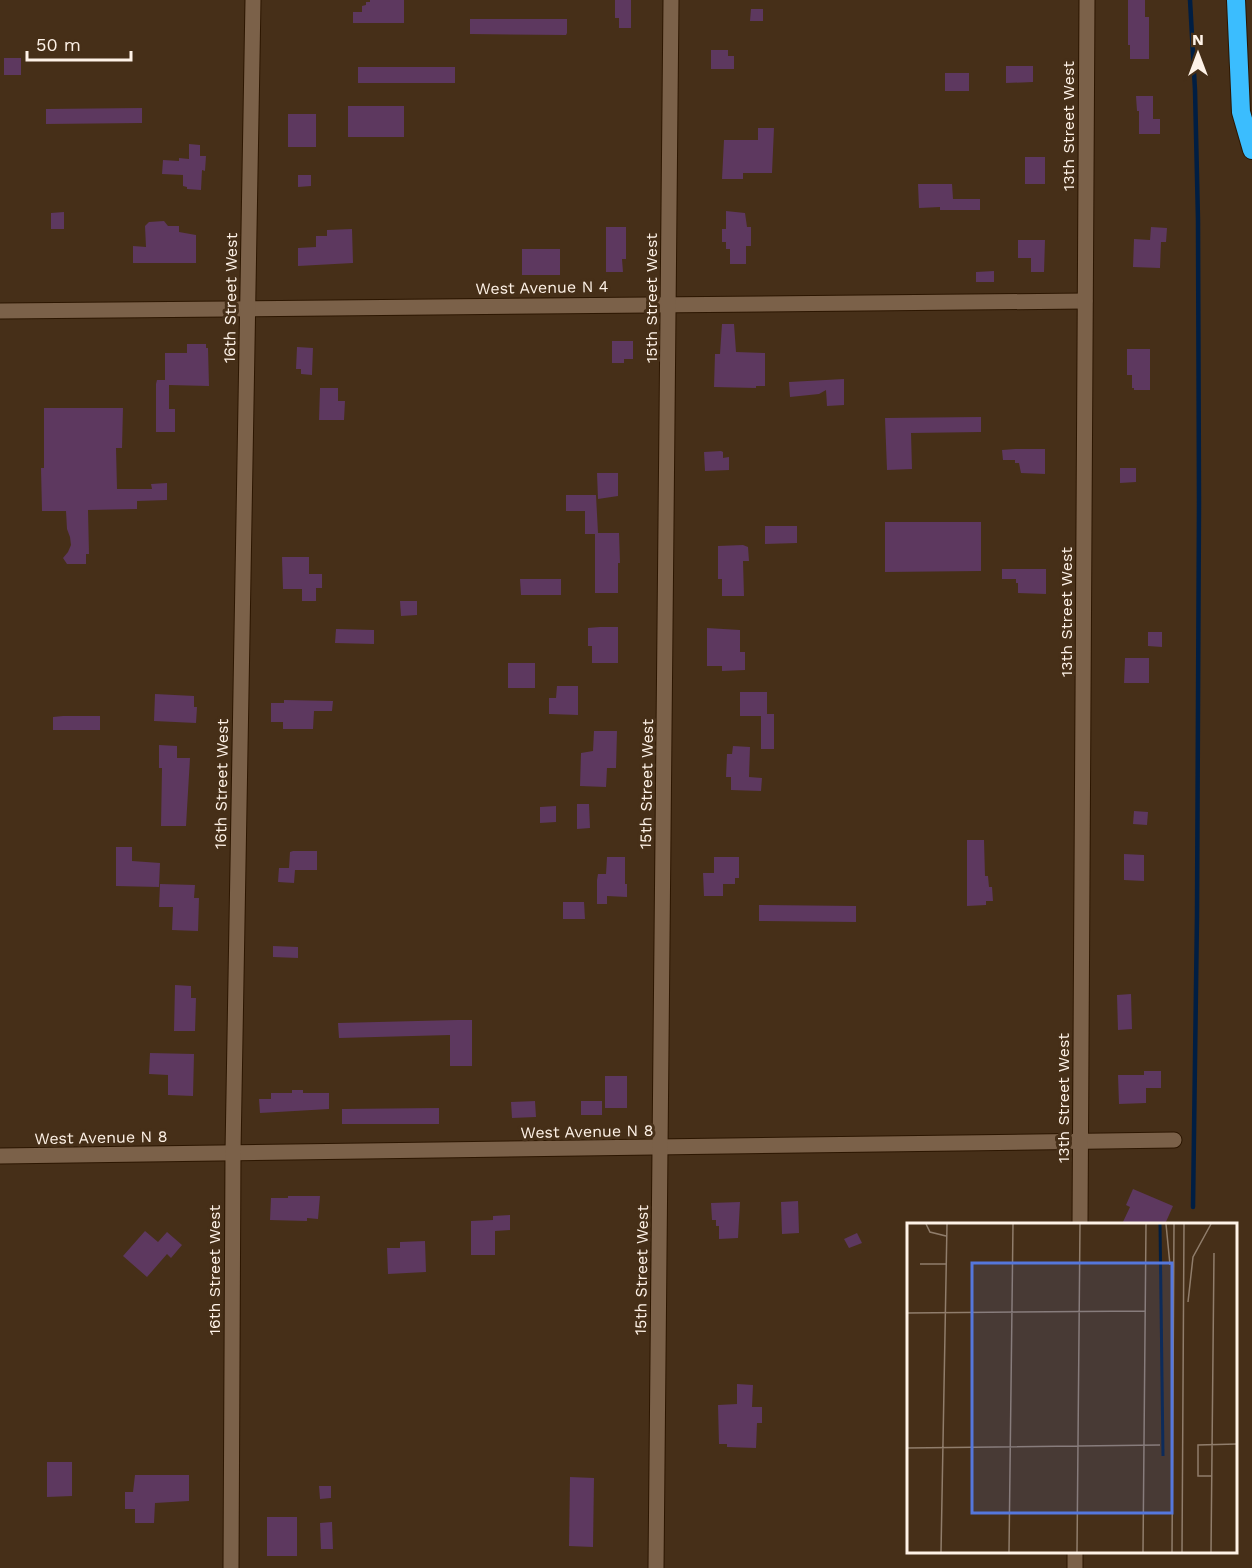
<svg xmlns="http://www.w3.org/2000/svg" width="1252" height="1568" viewBox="0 0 1252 1568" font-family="'Work Sans',sans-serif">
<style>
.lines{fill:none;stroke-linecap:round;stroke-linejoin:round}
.stream{stroke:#001e43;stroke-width:4.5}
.building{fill:#5d385f}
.minor-casing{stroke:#2c1601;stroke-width:17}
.highway-casing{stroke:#2c1601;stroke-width:20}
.minor{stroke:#7b6149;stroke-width:15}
.highway{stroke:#3bbdfe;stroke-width:18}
.labels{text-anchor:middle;stroke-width:6;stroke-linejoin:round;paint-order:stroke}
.street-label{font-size:16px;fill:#fef2e7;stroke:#462f18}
.inset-river{fill:none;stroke:#001e43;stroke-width:3}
.inset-road{fill:none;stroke:#907d6b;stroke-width:1.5}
.view{fill:#5577dc;fill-opacity:0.15;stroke:#5577dc;stroke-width:3}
.inset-edge{fill:none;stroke:#fef2e7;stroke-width:3}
</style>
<rect width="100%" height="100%" fill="#462f18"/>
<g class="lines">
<path class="stream" d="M1190 0 1195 90 1198 220 1199 503 1197 915 1193 1207"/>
</g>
<g class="building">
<path d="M370 0H404V23H353V12H362V6L366 5V2H370Z"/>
<path d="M615 0H631V28H619V18H615Z"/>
<path d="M1128 0H1145V17H1149V59H1130V45H1128Z"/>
<path d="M751 9H763V21H750Z"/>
<path d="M470 19H567V33L566 35 470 34Z"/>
<path d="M711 50H728V56H734V69H711Z"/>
<rect x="4" y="58" width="17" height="17"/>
<path d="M1006 66H1033V82L1006 83Z"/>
<rect x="358" y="67" width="97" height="16"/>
<rect x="945" y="73" width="24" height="18"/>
<path d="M1136 96H1153V119H1160V134H1139V111H1137Z"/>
<rect x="348" y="106" width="56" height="31"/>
<path d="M142 108V123L46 124V109Z"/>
<rect x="288" y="114" width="28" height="33"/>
<path d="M758 128H774L772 173H743V179H722L724 140H758Z"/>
<path d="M189 144 200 145V156H206L205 171 202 170 201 190 187 189V187L183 186V175L162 174 163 160 179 161V158L189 159Z"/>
<rect x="1025" y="157" width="20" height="27"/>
<path d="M298 175H311V186L298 187Z"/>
<path d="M918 184H952L953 199H980V210H940V207L919 208Z"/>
<path d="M726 211 745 213 747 227H751V246H746V264H730V249H726V242H722V229H726Z"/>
<path d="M64 212V229H51V213Z"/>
<path d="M164 221 168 226H179V232L196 235V263H133V246L146 247 145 226 149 222Z"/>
<path d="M606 227H626V259H622L623 272H606Z"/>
<path d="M1151 227 1167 228 1166 242H1161L1160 268 1133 267 1134 239 1150 240Z"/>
<path d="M352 229 353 263 298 266V248L316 247V236H327V230Z"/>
<path d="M1018 240H1045L1044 272H1031V258H1018Z"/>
<rect x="522" y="249" width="38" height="26"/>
<path d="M994 271V282H976V272Z"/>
<path d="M722 324H734L736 352 765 353V386H756V388L714 387 715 354H720Z"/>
<path d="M612 341H633V359H624V363H612Z"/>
<path d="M187 344H206V348H208L209 386 169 385V409H175V432H156V384L157 380H165V353H187Z"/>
<path d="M297 347 313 348 312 375 301 374V369H296Z"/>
<path d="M1127 349H1150V390H1134V388H1132V375H1127Z"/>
<path d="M844 379V405L827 406 826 390 819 394 790 397 789 382Z"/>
<path d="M320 388H338V401H345L344 420H319Z"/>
<path d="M44 408H123L122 448H116L117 489H152L151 484 167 483V500L137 501V509L88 510 89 554H86V564H67L63 558 68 552 71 545 70 537 67 529 66 511H42L41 468H44Z"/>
<path d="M981 417V432L911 433 912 469 887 470 885 418Z"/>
<path d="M1015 449H1045V474L1021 473 1019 463H1015V460H1003L1002 450Z"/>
<path d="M721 451 723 452V458L729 457V470L705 471 704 452Z"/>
<path d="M1120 468H1136V482L1120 483Z"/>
<path d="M597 473H618V496L598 499Z"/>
<path d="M566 495H596L598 533H619L620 563H618V593H595V534H585V511H566Z"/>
<path d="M885 522H981V571L885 572Z"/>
<path d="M765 526H797V543L765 544Z"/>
<path d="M743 545 748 547 749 561H743L744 596H722V579H718V546Z"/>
<path d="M282 557H309V574H322V588H316V601H302V589H283Z"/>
<path d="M1002 569H1046V594L1018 593V583H1016V579H1002Z"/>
<path d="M520 579H561V595H521Z"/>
<path d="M400 601H417V615L401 616Z"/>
<path d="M600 627H618V663H592V646H588V628Z"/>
<path d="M707 628 740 630V652H745V670L722 671V666H707Z"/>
<path d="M336 629 374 630V644L335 643Z"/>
<path d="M1148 632H1162V647L1148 646Z"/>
<path d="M1125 658H1149V683H1124Z"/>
<rect x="508" y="663" width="27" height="25"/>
<path d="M557 686H578V715L549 714V698H556Z"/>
<path d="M740 692H767V714H774V749H761V716H740Z"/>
<path d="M155 694 194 696V707H197L196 723 154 721Z"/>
<path d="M284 700 333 701 332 711H314L313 729H283V722H271V703H284Z"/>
<path d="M63 716H100V730H53V717Z"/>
<path d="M594 731H617L616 768H607L606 787 580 786 581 753 593 751Z"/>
<path d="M159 745 177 746V758H190L186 826H161L162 768H159Z"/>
<path d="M733 746 750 747 749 777 762 778 761 791 731 790V777H726L727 754H732Z"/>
<path d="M577 804H589L590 828 577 829Z"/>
<path d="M556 806V822L540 823V807Z"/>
<path d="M1134 811 1148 812 1147 825 1133 824Z"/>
<path d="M967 840H984L985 876H988L989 887H992L993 901H986V905L967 906Z"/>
<path d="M116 847H132V861L160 863 159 887 116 886Z"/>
<path d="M293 851H317V870H295L294 883 278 882 279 868H289L290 852Z"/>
<path d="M1124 854 1144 855V881L1124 880Z"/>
<path d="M607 857H625V884H627V897L607 896V904H597V880L598 874H606Z"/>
<path d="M714 857H739V878H735V884H723V896H704L703 873H714Z"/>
<path d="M160 884 195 885 194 898H199L198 931 172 930 173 907H159Z"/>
<path d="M563 902H584L585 919H563Z"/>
<path d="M759 905 856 906V922L759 921Z"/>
<path d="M273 946 298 947V958L273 957Z"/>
<path d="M175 985 191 986V998H196L195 1031H174Z"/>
<path d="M1131 994 1132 1029 1118 1030 1117 995Z"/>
<path d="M457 1020H472V1066H450V1035L339 1038 338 1023Z"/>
<path d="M150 1053 194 1054 193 1096 168 1095V1075L149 1074Z"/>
<path d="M1144 1071H1161V1088H1146V1103L1119 1104 1118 1075H1144Z"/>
<rect x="605" y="1076" width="22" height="32"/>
<path d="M292 1090H303V1093H329V1109L260 1113 259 1099H271V1093H292Z"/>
<path d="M535 1101 536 1117 512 1118 511 1102Z"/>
<rect x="581" y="1101" width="21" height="14"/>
<path d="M439 1108V1124H342V1109Z"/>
<path d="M1133 1189 1173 1206 1165 1224H1122L1130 1207 1126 1205Z"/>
<path d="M288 1196H320L318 1219 307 1218V1221L270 1220 271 1198H288Z"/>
<path d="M798 1201 799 1233 782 1234 781 1202Z"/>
<path d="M740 1202 738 1238 719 1239V1226H716V1220H712L711 1203Z"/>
<path d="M510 1215V1230L495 1231V1255H471V1221L493 1220V1216Z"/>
<path d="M145 1231 158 1242 167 1232 182 1245 171 1258 167 1254 147 1277 123 1256Z"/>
<path d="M857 1233 862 1243 849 1248 844 1239Z"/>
<path d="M425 1241 426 1272 388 1274 387 1248H400V1242Z"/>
<path d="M737 1384 753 1385 752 1407H762V1423H757L756 1448 727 1447V1444H719L718 1405 737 1404Z"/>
<path d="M47 1462H72V1496L47 1497Z"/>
<path d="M135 1475H189V1501L155 1503 154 1523H135V1509H125V1492H133Z"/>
<path d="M570 1477 594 1478 593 1547 569 1546Z"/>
<path d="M319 1486H331V1498L320 1499Z"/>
<rect x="267" y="1517" width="30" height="39"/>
<path d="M332 1522 333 1549H321L320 1523Z"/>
</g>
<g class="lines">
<g class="minor-casing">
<g id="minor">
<path d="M0 311 1085 301"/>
<path d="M0 1156 1174 1140"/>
<path d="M1080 1224 1087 0"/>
<path d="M231 1568 233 1152 253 0"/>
<path d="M656 1568 671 0"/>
<path d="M1075 1568V1552"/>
</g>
</g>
<g class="highway-casing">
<path id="highway" d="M1236 0 1241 112 1252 150"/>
</g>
<use href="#minor" class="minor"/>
<use href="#highway" class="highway"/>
</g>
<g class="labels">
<g class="street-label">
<text transform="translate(1068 126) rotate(-90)" y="6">13th Street West</text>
<text transform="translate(542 287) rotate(-1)" y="6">West Avenue N 4</text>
<text transform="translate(230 298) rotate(-89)" y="6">16th Street West</text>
<text transform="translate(651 298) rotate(-90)" y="6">15th Street West</text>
<text transform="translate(1066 612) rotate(-90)" y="6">13th Street West</text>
<text transform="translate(221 784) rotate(-89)" y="6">16th Street West</text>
<text transform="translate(646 784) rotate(-89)" y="6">15th Street West</text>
<text transform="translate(1063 1098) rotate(-90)" y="6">13th Street West</text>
<text transform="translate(587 1131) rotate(-1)" y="6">West Avenue N 8</text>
<text transform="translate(101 1137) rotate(-1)" y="6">West Avenue N 8</text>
<text transform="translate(214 1270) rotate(-90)" y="6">16th Street West</text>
<text transform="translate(641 1270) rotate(-89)" y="6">15th Street West</text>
</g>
</g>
<g transform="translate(907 1223)">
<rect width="330" height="330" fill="#462f18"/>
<path class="inset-river" d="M253 1 256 233"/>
<path class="inset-road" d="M19 1 23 9 39 13M259 1 263 42M13 41H39M281 79 286 34 304 1M0 90 238 88M0 225 253 222M304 253H291V222L330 221M34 329 40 1M102 329 106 1M170 329 173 1M236 329 239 1M265 329 267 1M275 329 277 1M304 329 307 30"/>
<path class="view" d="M65 40H265V290H65Z"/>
<rect width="330" height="330" class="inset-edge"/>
</g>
<g transform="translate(1198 54)" stroke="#462f18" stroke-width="4.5" paint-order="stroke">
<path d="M0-4.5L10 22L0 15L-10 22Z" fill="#fef2e7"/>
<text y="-9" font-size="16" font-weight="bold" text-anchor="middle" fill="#fef2e7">N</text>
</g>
<path d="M27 51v9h104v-9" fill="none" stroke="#fef2e7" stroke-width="3"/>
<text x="36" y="51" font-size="18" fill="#fef2e7" stroke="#462f18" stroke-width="4.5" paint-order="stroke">50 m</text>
</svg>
